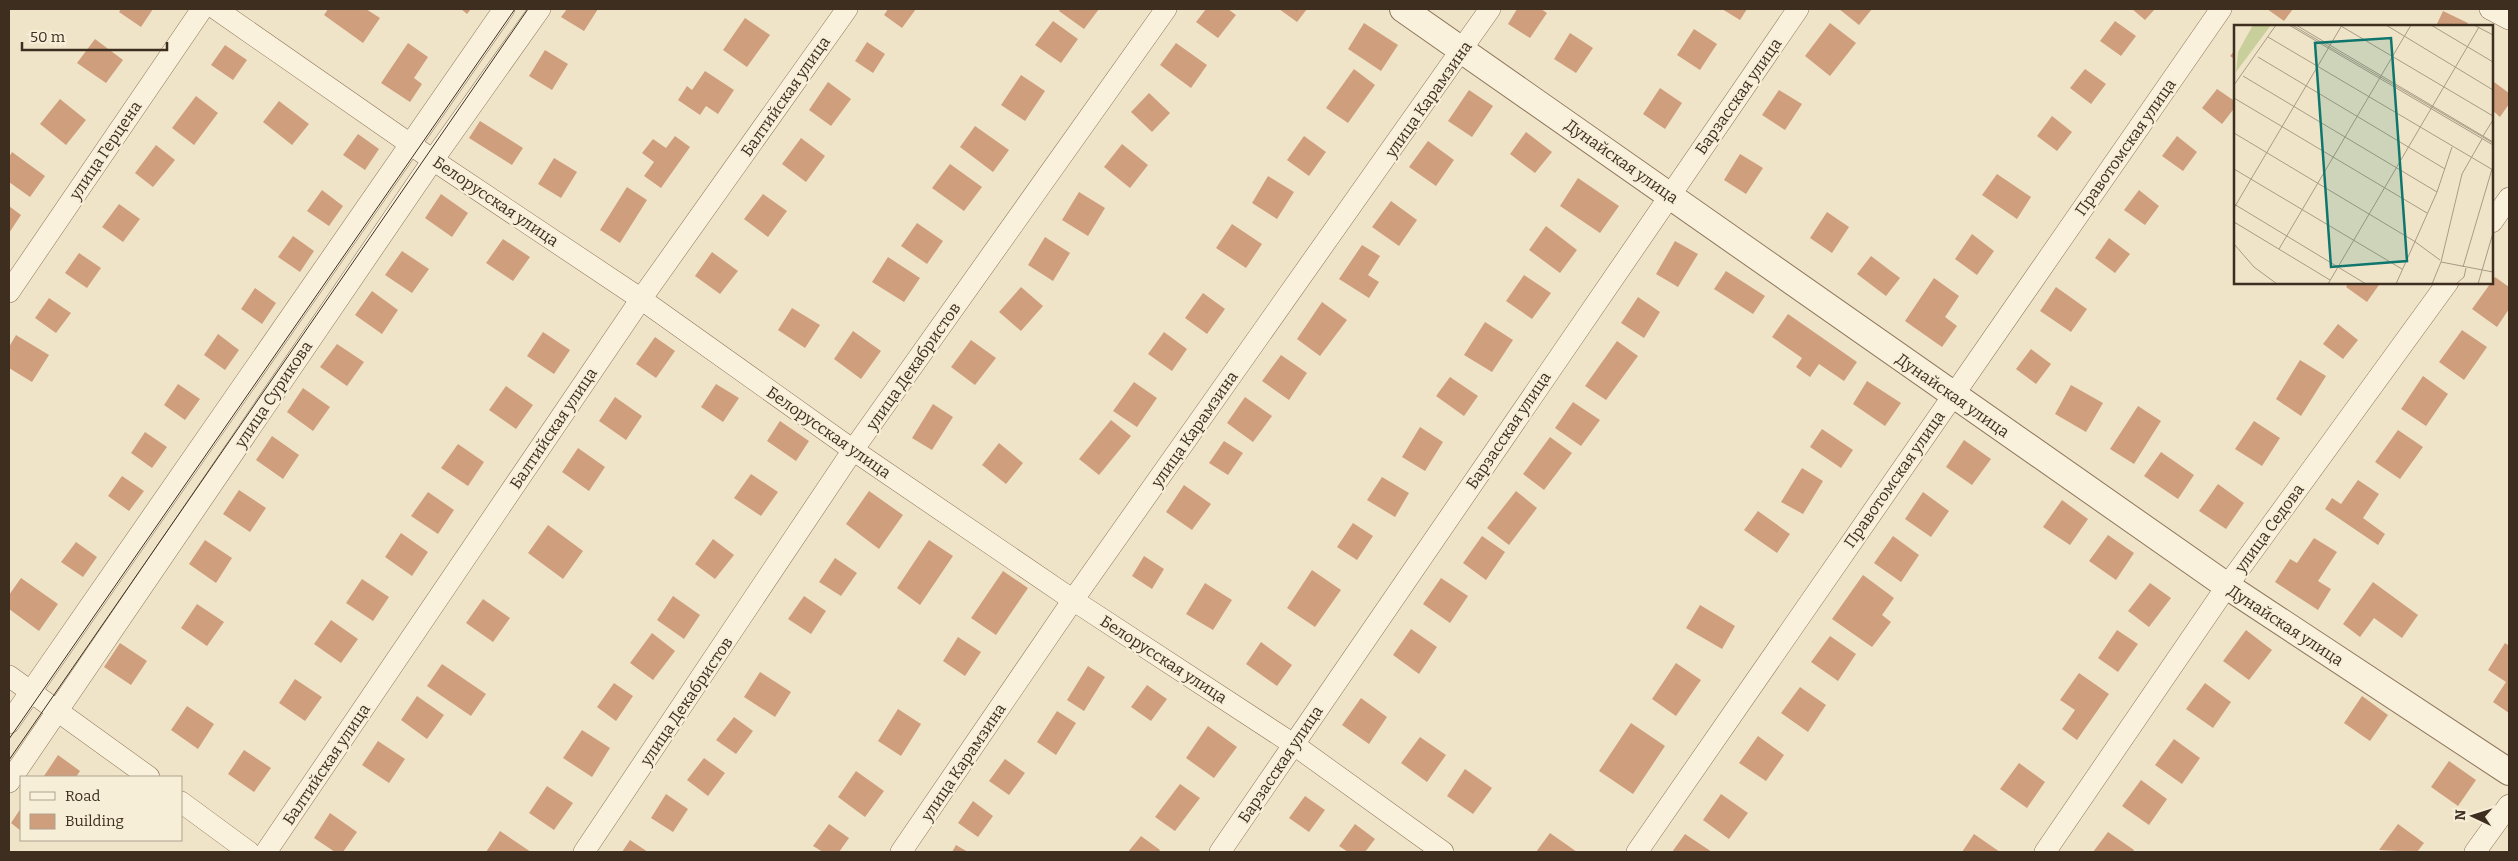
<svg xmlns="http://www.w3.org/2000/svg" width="2518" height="861" viewBox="0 0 2518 861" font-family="Bitter,serif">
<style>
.building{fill:#cf9f7d}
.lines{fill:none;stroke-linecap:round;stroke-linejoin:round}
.minor-casing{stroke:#8d765c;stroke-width:22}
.tertiary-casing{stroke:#8d765c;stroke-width:28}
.minor{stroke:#faf1dc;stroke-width:21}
.tertiary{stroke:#faf1dc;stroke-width:26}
.tram{stroke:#3d2e20;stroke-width:1}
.labels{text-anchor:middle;stroke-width:4.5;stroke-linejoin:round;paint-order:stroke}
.street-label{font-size:16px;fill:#3d2e20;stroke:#f7eed8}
.inset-road{fill:none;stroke:#a89b85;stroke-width:1}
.view{fill:#0f766e;fill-opacity:0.15;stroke:#0f766e;stroke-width:2.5}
.inset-edge{fill:none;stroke:#3d2e20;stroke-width:2.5}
</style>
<rect width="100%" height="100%" fill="#f0e4c8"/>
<g class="building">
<path d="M121 9H153L141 27 119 12Z"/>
<path d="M328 9H366L380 18 363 43 324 15Z"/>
<path d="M461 9H471L467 14Z"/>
<path d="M567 9H598L584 31 561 17Z"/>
<path d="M888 9H916L902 28 884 15Z"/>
<path d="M1061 9H1099L1084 29 1059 11Z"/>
<path d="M1206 9H1228L1236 15 1218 38 1196 22Z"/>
<path d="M1279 9H1307L1297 22Z"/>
<path d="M1517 9H1541L1547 13 1530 38 1508 24Z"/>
<path d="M1722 9H1747L1740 20Z"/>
<path d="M1839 9H1872L1859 25Z"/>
<path d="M2132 9H2155L2145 20Z"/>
<path d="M2267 9H2293L2284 21Z"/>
<path d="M2443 11 2468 23 2466 26H2436Z"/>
<path d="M745 18 770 35 747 67 723 50Z"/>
<path d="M1053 21 1078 39 1061 63 1035 45Z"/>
<path d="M2115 21 2136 36 2121 56 2100 41Z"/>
<path d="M1364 23 1398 45 1381 71 1348 49Z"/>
<path d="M1830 23 1856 43 1830 76 1805 56Z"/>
<path d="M1694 29 1717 44 1700 70 1677 55Z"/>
<path d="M1570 33 1593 48 1576 73 1554 59Z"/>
<path d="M95 39 123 60 106 83 77 63Z"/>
<path d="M867 42 885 54 873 73 855 61Z"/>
<path d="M408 43 428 57 414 78 422 84 410 102 381 83Z"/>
<path d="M1176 43 1207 65 1191 88 1160 65Z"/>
<path d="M225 45 247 60 233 80 211 65Z"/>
<path d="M2236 49V60L2230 56Z"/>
<path d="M545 50 568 64 552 90 529 76Z"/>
<path d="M1354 69 1375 85 1348 123 1326 108Z"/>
<path d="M2085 69 2106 84 2091 104 2070 88Z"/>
<path d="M705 71 734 90 718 114 706 106 700 115 678 100 687 86 692 90Z"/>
<path d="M1021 75 1045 91 1025 121 1001 105Z"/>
<path d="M828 82 851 99 831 126 809 110Z"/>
<path d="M2494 82 2509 93V104L2500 117 2492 110V85Z"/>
<path d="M1660 88 1682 103 1665 129 1643 114Z"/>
<path d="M2217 89 2236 102V106L2222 124 2202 108Z"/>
<path d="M1469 90 1493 106 1472 137 1448 121Z"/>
<path d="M1779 90 1802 104 1785 130 1762 115Z"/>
<path d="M1149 93 1170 113 1152 132 1131 112Z"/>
<path d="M196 96 218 113 194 145 172 128Z"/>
<path d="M60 99 86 120 66 145 40 124Z"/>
<path d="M279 101 309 124 292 145 263 122Z"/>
<path d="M2052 116 2072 132 2057 151 2037 136Z"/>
<path d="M480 121 523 148 512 165 469 138Z"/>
<path d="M975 126 1009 150 993 172 960 147Z"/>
<path d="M1526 132 1552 152 1535 173 1510 154Z"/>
<path d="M358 134 379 149 365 170 343 155Z"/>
<path d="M675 136 690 147 661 188 644 176 654 162 642 153 653 139 666 148Z"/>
<path d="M1304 136 1326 152 1309 176 1287 160Z"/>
<path d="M2177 136 2197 152 2183 171 2162 156Z"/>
<path d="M801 138 825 156 806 182 782 164Z"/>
<path d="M1428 141 1454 160 1436 186 1409 167Z"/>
<path d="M1122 144 1148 165 1130 188 1104 167Z"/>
<path d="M156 145 175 160 153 187 135 173Z"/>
<path d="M12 152 45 176 30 197 9 182V157Z"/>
<path d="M1740 154 1763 168 1746 194 1724 180Z"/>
<path d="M554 158 577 172 561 198 538 184Z"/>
<path d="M950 164 982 187 964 211 932 188Z"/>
<path d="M1997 174 2031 197 2017 219 1982 195Z"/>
<path d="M1268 176 1294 192 1277 219 1252 203Z"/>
<path d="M1578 178 1619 206 1600 233 1560 206Z"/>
<path d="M627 187 647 200 620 243 600 230Z"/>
<path d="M322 190 343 206 329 226 307 211Z"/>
<path d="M2139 190 2159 206 2145 225 2124 210Z"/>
<path d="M1079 192 1105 208 1088 236 1062 220Z"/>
<path d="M441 194 468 213 452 237 425 218Z"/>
<path d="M763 194 787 211 768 237 744 219Z"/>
<path d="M1391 201 1417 220 1399 246 1372 227Z"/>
<path d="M119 204 140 219 123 242 102 227Z"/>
<path d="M9 206 21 215 9 233Z"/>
<path d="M1827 212 1849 227 1832 253 1810 238Z"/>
<path d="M917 223 943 241 927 264 901 246Z"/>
<path d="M1232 224 1262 244 1246 268 1216 248Z"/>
<path d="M1546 226 1577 250 1560 273 1529 250Z"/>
<path d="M1972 234 1994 251 1977 275 1955 259Z"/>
<path d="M293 236 314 251 300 272 278 257Z"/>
<path d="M1045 237 1070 253 1053 281 1028 265Z"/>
<path d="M2109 238 2130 254 2115 273 2095 258Z"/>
<path d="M503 239 530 257 513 281 486 263Z"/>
<path d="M1675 241 1698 254 1678 287 1656 274Z"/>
<path d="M1362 245 1380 256 1368 275 1379 282 1369 298 1339 279Z"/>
<path d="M402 251 429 269 412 293 385 275Z"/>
<path d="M712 252 738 271 720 294 695 276Z"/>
<path d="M79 253 101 268 87 288 65 273Z"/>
<path d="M1871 256 1900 278 1886 296 1857 274Z"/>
<path d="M888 257 920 278 904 302 872 282Z"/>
<path d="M1726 271 1765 296 1753 314 1714 289Z"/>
<path d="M1524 275 1551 293 1532 319 1506 301Z"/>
<path d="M2495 277 2509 287V309L2497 327 2472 309Z"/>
<path d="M1934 278 1959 296 1945 317 1957 326 1942 347 1905 321Z"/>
<path d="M2349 282H2381L2367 302 2346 287Z"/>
<path d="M1021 287 1043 306 1021 331 999 312Z"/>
<path d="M2056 287 2087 309 2071 332 2040 311Z"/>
<path d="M255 288 276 303 262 324 241 309Z"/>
<path d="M372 291 398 310 382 334 355 315Z"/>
<path d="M1203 293 1225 309 1207 334 1185 318Z"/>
<path d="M1638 297 1660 312 1644 338 1621 323Z"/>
<path d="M49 298 71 313 56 333 35 318Z"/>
<path d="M1322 302 1347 320 1320 356 1297 339Z"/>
<path d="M792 308 820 325 805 348 778 330Z"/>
<path d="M1788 314 1857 362 1844 381 1819 364 1810 377 1796 367 1802 358 1772 337Z"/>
<path d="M1485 322 1513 340 1492 372 1464 355Z"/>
<path d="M2338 324 2358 340 2343 359 2323 344Z"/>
<path d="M2462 330 2487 347 2464 380 2439 362Z"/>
<path d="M853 331 881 351 861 379 834 359Z"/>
<path d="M543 332 570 350 554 374 527 356Z"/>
<path d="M1164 332 1187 349 1172 371 1148 354Z"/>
<path d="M218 334 239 350 225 370 204 355Z"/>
<path d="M16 335 49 355 32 382 9 368V347Z"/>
<path d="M655 337 675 351 656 378 636 364Z"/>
<path d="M971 340 996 358 975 385 951 367Z"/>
<path d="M1617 341 1638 356 1606 400 1585 386Z"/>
<path d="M337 344 364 362 347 386 320 367Z"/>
<path d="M2031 349 2051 364 2036 384 2016 369Z"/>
<path d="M1281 355 1307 373 1289 400 1262 381Z"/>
<path d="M2300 360 2326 376 2301 416 2276 399Z"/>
<path d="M2423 376 2448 394 2426 426 2401 409Z"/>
<path d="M1450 377 1478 396 1464 416 1436 396Z"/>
<path d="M1867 381 1901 403 1885 426 1853 404Z"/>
<path d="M1134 382 1157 398 1137 427 1113 411Z"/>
<path d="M178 384 200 399 185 420 164 405Z"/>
<path d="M716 384 739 398 723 422 701 407Z"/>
<path d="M2071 385 2103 403 2086 432 2055 414Z"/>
<path d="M506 386 533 405 516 429 489 410Z"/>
<path d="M303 388 330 407 313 431 287 412Z"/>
<path d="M615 397 642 416 626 440 599 421Z"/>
<path d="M1245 397 1272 416 1253 442 1227 423Z"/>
<path d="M1573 402 1600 420 1581 446 1555 428Z"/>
<path d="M933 404 953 417 932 450 912 438Z"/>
<path d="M2138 406 2161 421 2134 464 2110 449Z"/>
<path d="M1111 420 1131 436 1099 475 1079 459Z"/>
<path d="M780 421 809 441 796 461 767 441Z"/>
<path d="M2254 421 2280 438 2262 466 2235 449Z"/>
<path d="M1420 427 1443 442 1425 471 1402 457Z"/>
<path d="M1822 429 1853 450 1841 468 1810 447Z"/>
<path d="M2398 430 2423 447 2400 479 2375 462Z"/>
<path d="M145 432 167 447 152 468 131 453Z"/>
<path d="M272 436 299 455 283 479 256 460Z"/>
<path d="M1550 437 1572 453 1544 490 1523 474Z"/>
<path d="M1964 440 1991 459 1972 485 1946 467Z"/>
<path d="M1224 441 1243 453 1228 475 1209 463Z"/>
<path d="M999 443 1023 463 1006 484 982 465Z"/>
<path d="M458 444 484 462 468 486 441 468Z"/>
<path d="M578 448 605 467 589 491 562 472Z"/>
<path d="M2161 452 2194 475 2178 499 2144 476Z"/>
<path d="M1802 468 1823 481 1803 514 1781 502Z"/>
<path d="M751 474 778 492 761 516 734 498Z"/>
<path d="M122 476 144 491 129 511 108 496Z"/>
<path d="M1382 477 1409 493 1395 517 1367 500Z"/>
<path d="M2358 480 2379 494 2363 518 2385 534 2378 545 2325 509 2332 498 2341 504Z"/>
<path d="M2218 484 2244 503 2226 529 2199 511Z"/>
<path d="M1184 485 1211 504 1192 530 1166 512Z"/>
<path d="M239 490 266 508 250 532 223 514Z"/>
<path d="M869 491 903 515 879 549 846 524Z"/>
<path d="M1516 491 1537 508 1509 545 1487 528Z"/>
<path d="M428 492 454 510 438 534 411 516Z"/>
<path d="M1923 492 1949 511 1931 537 1905 519Z"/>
<path d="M2062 500 2088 519 2070 545 2043 527Z"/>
<path d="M1758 511 1790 534 1777 553 1744 530Z"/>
<path d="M1353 523 1373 536 1357 560 1337 547Z"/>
<path d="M548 525 583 551 563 579 528 553Z"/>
<path d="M401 533 428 552 412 576 385 557Z"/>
<path d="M2108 535 2134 553 2116 580 2089 561Z"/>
<path d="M1482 536 1505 552 1486 580 1463 563Z"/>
<path d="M1893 536 1919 555 1901 582 1874 563Z"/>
<path d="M2314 538 2337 552 2318 581 2331 589 2318 610 2275 582 2290 559 2297 563Z"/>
<path d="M713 539 734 555 715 579 695 564Z"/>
<path d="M205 540 232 558 216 583 189 564Z"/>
<path d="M929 540 953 556 920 605 897 588Z"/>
<path d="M76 542 97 557 83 577 61 562Z"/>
<path d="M1144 556 1164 569 1152 589 1132 576Z"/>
<path d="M835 558 857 573 841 596 819 582Z"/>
<path d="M1312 570 1341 590 1315 627 1287 608Z"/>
<path d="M1003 571 1028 588 996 635 971 618Z"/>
<path d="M1863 575 1894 598 1882 615 1891 622 1872 647 1832 619Z"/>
<path d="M21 578 58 604 39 631 9 609V595Z"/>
<path d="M1441 578 1468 596 1450 623 1423 604Z"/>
<path d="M362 579 389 597 373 621 346 603Z"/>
<path d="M2373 582 2418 615 2402 638 2374 618 2360 637 2343 624Z"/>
<path d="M1205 583 1232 600 1213 630 1186 614Z"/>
<path d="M2150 583 2171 598 2149 627 2128 611Z"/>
<path d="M673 596 700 615 684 639 657 620Z"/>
<path d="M804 596 826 611 811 634 788 619Z"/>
<path d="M483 599 510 618 493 642 466 623Z"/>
<path d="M197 604 224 622 207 646 181 628Z"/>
<path d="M1700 605 1735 626 1722 649 1686 628Z"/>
<path d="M331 620 358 639 341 663 314 644Z"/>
<path d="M1411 629 1437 647 1419 674 1393 655Z"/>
<path d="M2117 630 2138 644 2118 672 2098 658Z"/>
<path d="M2246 630 2272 650 2249 680 2223 661Z"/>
<path d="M652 633 675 651 653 680 630 663Z"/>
<path d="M1830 636 1856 654 1838 681 1811 662Z"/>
<path d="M958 637 981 652 965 676 943 661Z"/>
<path d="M1261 642 1292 665 1277 686 1246 664Z"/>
<path d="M120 643 147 661 131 685 104 667Z"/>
<path d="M2505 643 2509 646V713L2493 702 2506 682 2488 670Z"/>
<path d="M1676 663 1701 680 1676 716 1652 699Z"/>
<path d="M442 664 486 694 471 716 427 686Z"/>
<path d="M1088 666 1105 677 1084 711 1067 700Z"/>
<path d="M760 672 791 692 775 717 744 697Z"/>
<path d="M2079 673 2109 694 2077 740 2062 729 2075 710 2060 700Z"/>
<path d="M295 679 322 697 305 721 279 703Z"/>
<path d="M614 683 633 696 616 721 597 707Z"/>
<path d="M2205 683 2231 702 2213 728 2186 709Z"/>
<path d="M1147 685 1167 699 1151 721 1131 707Z"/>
<path d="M1800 687 1826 705 1808 732 1781 713Z"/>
<path d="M417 696 444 715 427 739 401 720Z"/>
<path d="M2362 696 2388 715 2370 741 2344 723Z"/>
<path d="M1361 698 1387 717 1369 744 1342 725Z"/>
<path d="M187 706 214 724 198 749 171 730Z"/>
<path d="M898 709 921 724 901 756 878 741Z"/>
<path d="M1057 711 1076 723 1056 755 1037 742Z"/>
<path d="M734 717 753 731 736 754 716 740Z"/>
<path d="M1631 723 1665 746 1633 794 1599 771Z"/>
<path d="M1208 726 1237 747 1214 778 1186 758Z"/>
<path d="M582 730 610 748 592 777 563 758Z"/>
<path d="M1758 736 1784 755 1766 781 1739 763Z"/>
<path d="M1420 737 1446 755 1427 782 1401 763Z"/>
<path d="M2174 739 2200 758 2182 784 2155 765Z"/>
<path d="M378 741 405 759 389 783 362 765Z"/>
<path d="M244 750 271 768 254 792 228 774Z"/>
<path d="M58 755 80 771 76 777 44 776Z"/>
<path d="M704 758 725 773 708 796 687 780Z"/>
<path d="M1005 759 1025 773 1009 795 989 781Z"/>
<path d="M2449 761 2476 780 2458 806 2431 787Z"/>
<path d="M2019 763 2045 782 2027 808 2000 789Z"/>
<path d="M1465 769 1492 788 1473 814 1447 796Z"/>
<path d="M856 771 884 791 865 817 838 797Z"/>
<path d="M2141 780 2167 799 2149 825 2122 806Z"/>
<path d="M1180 784 1200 798 1175 831 1155 817Z"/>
<path d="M547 786 573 803 554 830 529 813Z"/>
<path d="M666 794 688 809 673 832 651 818Z"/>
<path d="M1721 794 1748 813 1729 839 1703 820Z"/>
<path d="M1305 796 1325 810 1309 832 1289 818Z"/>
<path d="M973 801 993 816 978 837 958 823Z"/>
<path d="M21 808V831L11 823Z"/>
<path d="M330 813 357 832 343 852H335L314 838Z"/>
<path d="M829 824 849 838 839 852H823L813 846Z"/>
<path d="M1355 824 1375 839 1365 852H1348L1339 846Z"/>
<path d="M2398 824 2424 843 2417 852 2379 850Z"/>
<path d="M500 831 531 852H486Z"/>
<path d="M2108 832 2134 850 2133 852H2093Z"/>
<path d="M1550 833 1577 852H1536Z"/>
<path d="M1685 834 1712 852H1672Z"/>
<path d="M1974 834 2000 852H1962Z"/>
<path d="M1141 836 1160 850 1159 852H1128Z"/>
<path d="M630 840 648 852H622Z"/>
<path d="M956 845 968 852H952Z"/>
</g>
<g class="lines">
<g class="minor-casing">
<g id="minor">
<path d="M216 9 433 160 641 299 853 450 1073 600 1293 744 1443 852"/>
<path d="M2490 9 2509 19"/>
<path d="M2492 222 2509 198"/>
<path d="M9 292 202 9"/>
<path d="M9 676 149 777"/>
<path d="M9 723 504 9"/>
<path d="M9 782 433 160 540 9"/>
<path d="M181 802 249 852"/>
<path d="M266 852 641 299 847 9"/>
<path d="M584 852 853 450 1166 9"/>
<path d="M901 852 1073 600 1490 9"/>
<path d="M1220 852 1798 9"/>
<path d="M1637 852 2221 9"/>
<path d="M2045 852 2227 586 2448 282"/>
<path d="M2475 852 2509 805"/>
</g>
</g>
<g class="tertiary-casing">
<path id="tertiary" d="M1403 9 2227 586 2509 772"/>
</g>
<use href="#minor" class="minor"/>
<use href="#tertiary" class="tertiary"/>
<g class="tram">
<path d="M9 739 515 9"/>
<path d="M9 760 528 9"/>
</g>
</g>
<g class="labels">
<g class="street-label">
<text transform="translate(785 96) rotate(-55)" y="6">Балтийская улица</text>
<text transform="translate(1738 96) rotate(-55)" y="6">Барзасская улица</text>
<text transform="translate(1428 99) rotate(-55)" y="6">улица Карамзина</text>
<text transform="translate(2125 147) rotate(-55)" y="6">Правотомская улица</text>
<text transform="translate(105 150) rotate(-56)" y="6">улица Герцена</text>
<text transform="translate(1622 161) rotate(35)" y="6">Дунайская улица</text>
<text transform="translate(496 201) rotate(34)" y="6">Белорусская улица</text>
<text transform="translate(913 366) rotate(-55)" y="6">улица Декабристов</text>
<text transform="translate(273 394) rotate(-56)" y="6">улица Сурикова</text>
<text transform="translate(1953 395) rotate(35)" y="6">Дунайская улица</text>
<text transform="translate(553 428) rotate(-56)" y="6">Балтийская улица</text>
<text transform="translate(1194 429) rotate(-55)" y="6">улица Карамзина</text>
<text transform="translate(1508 430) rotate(-56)" y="6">Барзасская улица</text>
<text transform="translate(829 432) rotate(35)" y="6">Белорусская улица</text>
<text transform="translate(1894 479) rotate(-55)" y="6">Правотомская улица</text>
<text transform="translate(2269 528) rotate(-54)" y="6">улица Седова</text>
<text transform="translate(2286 625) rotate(33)" y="6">Дунайская улица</text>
<text transform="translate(1164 659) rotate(33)" y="6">Белорусская улица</text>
<text transform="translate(686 701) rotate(-56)" y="6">улица Декабристов</text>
<text transform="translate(963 762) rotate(-56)" y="6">улица Карамзина</text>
<text transform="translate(326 764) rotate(-56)" y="6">Балтийская улица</text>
<text transform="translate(1280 764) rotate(-56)" y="6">Барзасская улица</text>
</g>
</g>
<g transform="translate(2234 25)">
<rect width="259" height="259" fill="#f0e4c8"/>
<path d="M19 0H37L2 47 4 27Z" fill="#c9cf9b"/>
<path class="inset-road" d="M55 0 259 120M58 0 259 118M62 0 259 117M152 0 259 65M197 0 259 37M240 0 259 10M107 1 259 91M34 12 259 145M24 32 211 144M9 51 203 167M0 60 42 0M0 73 193 188M0 108 180 216 206 235M249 111 259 95M0 144 168 244M0 179 132 259M0 183 108 0M0 197 96 255M0 219 20 242 43 259M45 224 177 0M207 237 259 247M229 242 258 144M94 259 245 2M162 259 203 167 218 122M198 259 207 237 228 149 248 114M222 259 230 252 232 243M244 259 259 208"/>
<path class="view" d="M157 13 173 236 97 242 81 18Z"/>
<rect width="259" height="259" class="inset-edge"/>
</g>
<rect width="2518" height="861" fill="none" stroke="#3d2e20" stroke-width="20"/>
<rect x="20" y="776" width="162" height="65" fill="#f7eed8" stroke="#ada18e"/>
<rect x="30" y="792" width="25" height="8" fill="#faf1dc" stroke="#ada18e"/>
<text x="65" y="801" font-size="15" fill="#3d2e20">Road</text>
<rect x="30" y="814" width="25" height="15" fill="#cf9f7d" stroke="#ada18e"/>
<text x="65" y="826" font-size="15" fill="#3d2e20">Building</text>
<g transform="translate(2473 816) rotate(274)" stroke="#f7eed8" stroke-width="4" paint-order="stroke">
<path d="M0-4L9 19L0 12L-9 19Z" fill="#3d2e20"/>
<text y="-8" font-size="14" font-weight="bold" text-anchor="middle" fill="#3d2e20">N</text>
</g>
<path d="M22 42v8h145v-8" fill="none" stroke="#3d2e20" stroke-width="2.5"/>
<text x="30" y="42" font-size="15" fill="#3d2e20" stroke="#f7eed8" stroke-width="4" paint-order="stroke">50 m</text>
</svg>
